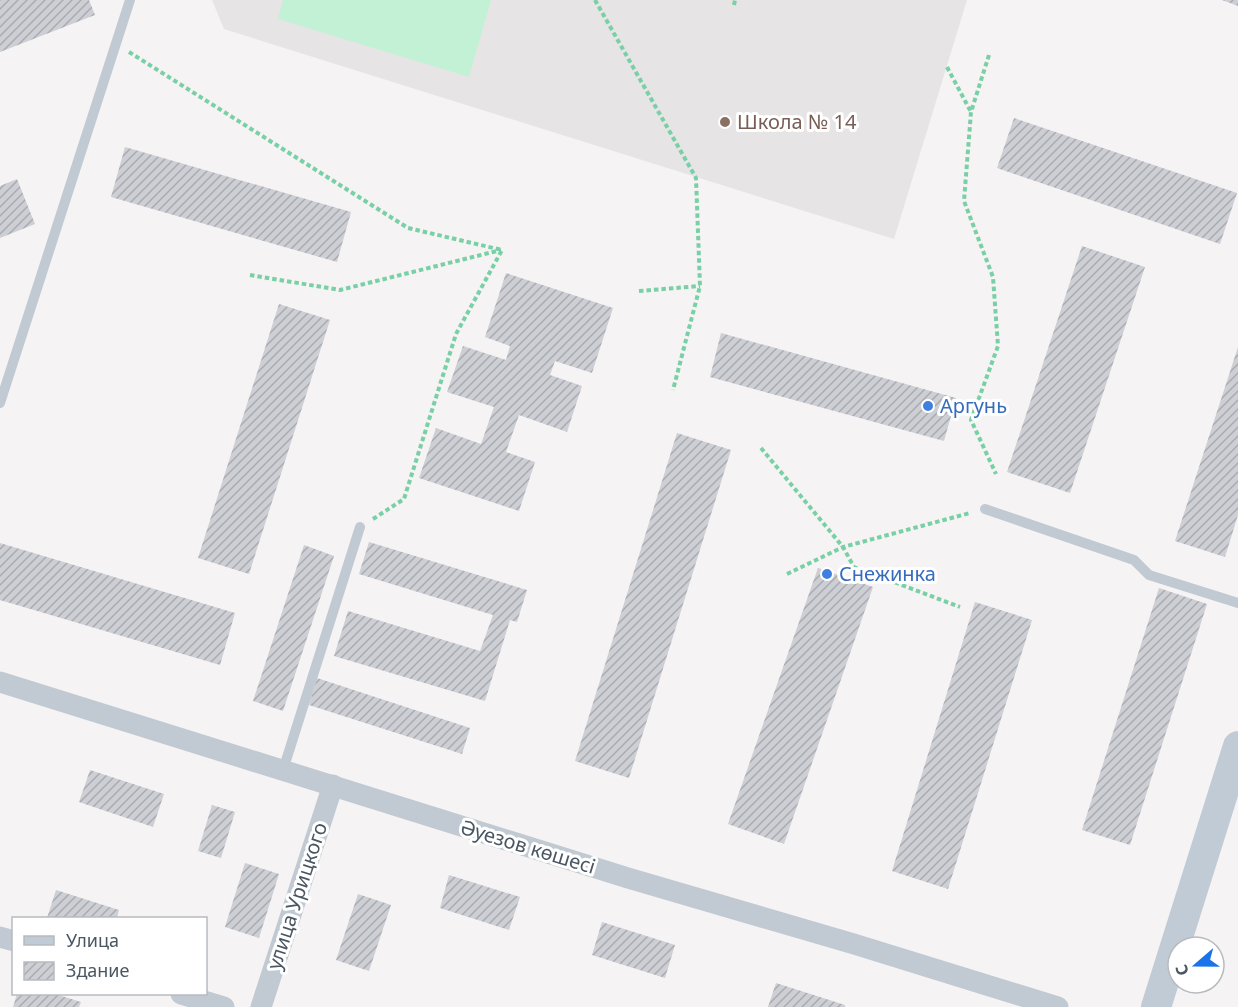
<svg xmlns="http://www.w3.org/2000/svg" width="1238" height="1007" viewBox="0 0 1238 1007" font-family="'Noto Sans',sans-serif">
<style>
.education{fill:#e6e4e5}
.pitch{fill:#c3f1d5}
.building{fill:url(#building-hatch)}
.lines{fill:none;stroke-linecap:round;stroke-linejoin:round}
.path{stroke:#7ad0a6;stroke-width:4;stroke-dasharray:4.5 3;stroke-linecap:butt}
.lane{stroke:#c1cad2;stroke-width:10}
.street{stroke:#c1cad2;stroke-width:21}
.secondary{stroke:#c1cbd6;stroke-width:30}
.education-dot{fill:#8d6e63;stroke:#fff;stroke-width:2}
.shop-dot{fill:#3f7fe0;stroke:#fff;stroke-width:2}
.labels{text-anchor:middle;stroke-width:6;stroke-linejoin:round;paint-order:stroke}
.education-label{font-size:20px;fill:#785e54;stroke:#fff;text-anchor:start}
.shop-label{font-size:20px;fill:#366cbe;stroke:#fff;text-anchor:start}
.street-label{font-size:20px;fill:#4a5661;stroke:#fff}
</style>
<defs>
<pattern id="building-hatch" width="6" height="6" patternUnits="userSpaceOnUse" patternTransform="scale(1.5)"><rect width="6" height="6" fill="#cdcfd5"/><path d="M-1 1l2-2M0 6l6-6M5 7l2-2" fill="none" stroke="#a8abb0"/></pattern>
</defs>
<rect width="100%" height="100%" fill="#f5f3f3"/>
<path class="education" d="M212 0H967L894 239 224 29Z"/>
<path class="pitch" d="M283 0H491L469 77 278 19Z"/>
<g class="building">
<path d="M0 0H89L95 15 0 52Z"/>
<path d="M1223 0H1238V6L1222 0Z"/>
<path d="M1014 118 1237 193 1220 244 997 168Z"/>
<path d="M125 147 351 212 337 262 111 197Z"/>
<path d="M17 179 35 224 0 238V186Z"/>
<path d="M1082 246 1145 267 1070 493 1007 472Z"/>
<path d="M506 273 613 308 592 373 555 361 550 375 582 386 567 432 519 415 506 452 535 462 519 511 419 478 436 428 481 444 494 407 447 392 463 346 506 360 510 346 485 337Z"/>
<path d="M279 304 330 320 249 574 198 558Z"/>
<path d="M721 333 956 398 944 441 710 377Z"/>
<path d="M1238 347V515L1225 557 1175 541Z"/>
<path d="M677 433 731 450 629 778 575 761Z"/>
<path d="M369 542 527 590 517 622 510 620 485 701 334 656 348 611 480 651 493 615 359 574Z"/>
<path d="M0 543 235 613 220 665 0 600Z"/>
<path d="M304 545 334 556 283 711 253 701Z"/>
<path d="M818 568 873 587 784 844 728 824Z"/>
<path d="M1159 588 1207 604 1130 845 1082 830Z"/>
<path d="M975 602 1032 620 948 889 892 871Z"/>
<path d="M317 678 470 728 462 754 309 705Z"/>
<path d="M90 770 164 794 153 827 79 802Z"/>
<path d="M212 805 235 812 221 858 198 851Z"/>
<path d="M245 863 279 874 259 938 225 927Z"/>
<path d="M449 875 520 897 509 930 440 908Z"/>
<path d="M56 890 119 910 117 918H47Z"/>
<path d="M358 894 391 905 369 971 336 960Z"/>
<path d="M602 922 675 945 665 978 592 955Z"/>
<path d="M776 983 845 1005V1007H768Z"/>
<path d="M17 994H55L81 1002 79 1007H13Z"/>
</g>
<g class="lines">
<g class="path">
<path d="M595 0 696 178 700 286 673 390"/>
<path d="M734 5 735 0"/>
<path d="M129 52 408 228 502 250"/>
<path d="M989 55 971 112 964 201 993 277 998 346 971 420 996 474"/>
<path d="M947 67 971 112"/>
<path d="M250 275 340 290 501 250"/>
<path d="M639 291 700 286"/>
<path d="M761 448 843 547 854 567 960 607"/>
<path d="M373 519 404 499 456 334 502 250"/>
<path d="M787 574 843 547 970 513"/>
</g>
<g class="lane">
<path d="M0 403 130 0"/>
<path d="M985 509 1134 560 1149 575 1238 603"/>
<path d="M283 770 360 527"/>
</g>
<g class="street">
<path d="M0 682 628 878 854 944 1058 1007"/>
<path d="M0 937 14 941"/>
<path d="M181 994 224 1007"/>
<path d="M261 1007 333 785"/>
</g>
<path class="secondary" d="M1156 1007 1238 746"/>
</g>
<circle class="education-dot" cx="725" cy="122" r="6"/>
<g class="shop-dot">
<circle cx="928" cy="406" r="6"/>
<circle cx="827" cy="574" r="6"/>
</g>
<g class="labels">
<g class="education-label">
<text x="737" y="129">Школа № 14</text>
</g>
<g class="shop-label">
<text x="940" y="413">Аргунь</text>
<text x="839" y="581">Снежинка</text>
</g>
<g class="street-label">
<text transform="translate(528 847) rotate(17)" y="7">Әуезов көшесі</text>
<text transform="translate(297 896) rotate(-72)" y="7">улица Урицкого</text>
</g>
</g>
<rect x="12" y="917" width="195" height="78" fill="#ffffff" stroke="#b7bbc0" stroke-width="1.5"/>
<rect x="24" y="936" width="30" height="9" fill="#c1cbd6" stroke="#b7bbc0" stroke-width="1.5"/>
<text x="66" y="947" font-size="18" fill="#4a5661">Улица</text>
<rect x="24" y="962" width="30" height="18" fill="url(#building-hatch)" stroke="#b7bbc0" stroke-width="1.5"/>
<text x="66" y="977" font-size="18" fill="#4a5661">Здание</text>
<g transform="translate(1196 965) rotate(250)"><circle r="28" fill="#ffffff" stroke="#b7bbc0" stroke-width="1.5"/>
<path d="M0-4.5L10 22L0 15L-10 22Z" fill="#1a73e8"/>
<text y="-9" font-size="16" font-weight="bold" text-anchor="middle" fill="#4a5661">С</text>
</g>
</svg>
